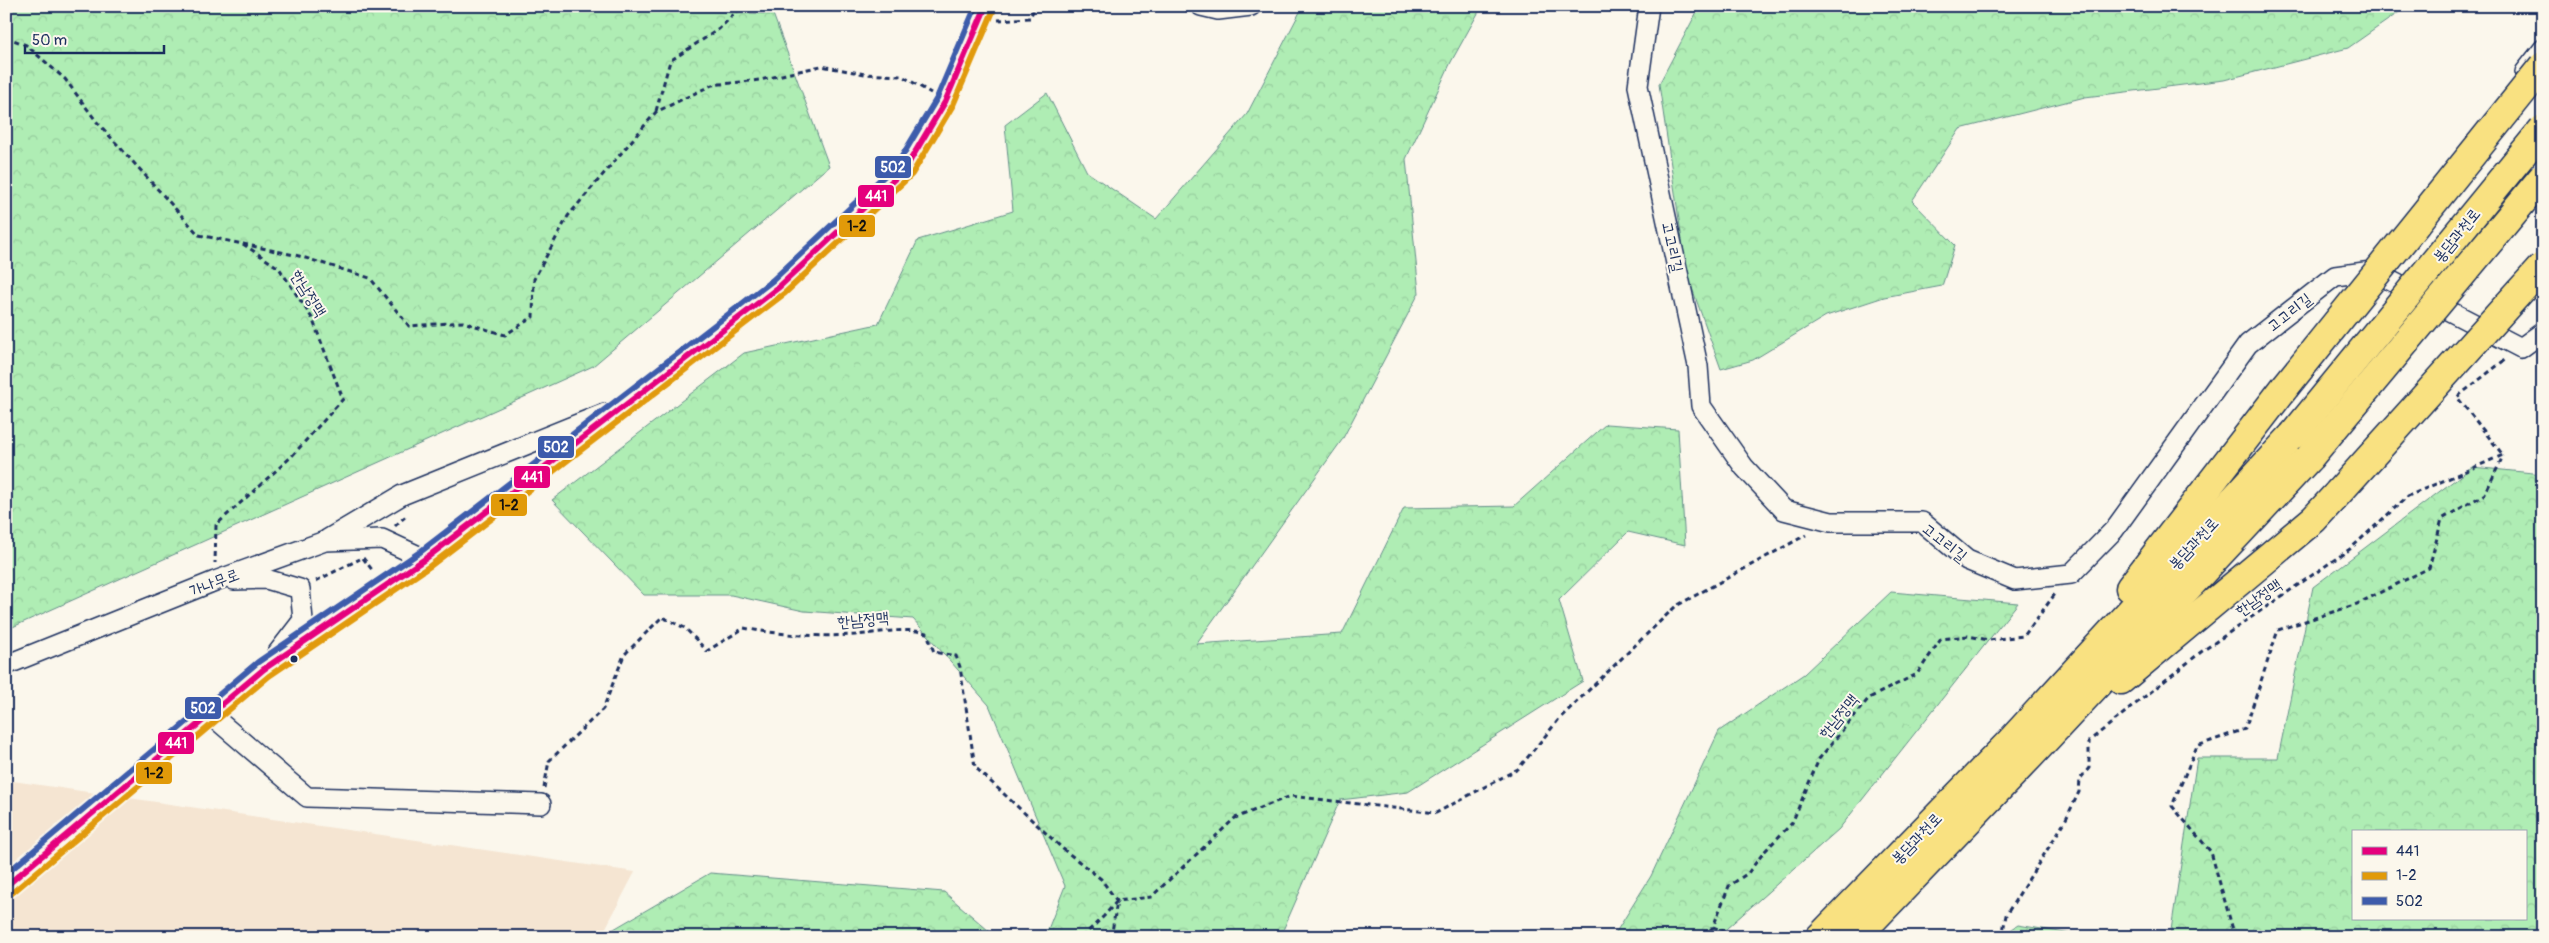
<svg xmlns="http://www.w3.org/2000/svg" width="2549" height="943" viewBox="0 0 2549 943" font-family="Pangolin,'Poor Story',sans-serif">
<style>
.built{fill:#f5e5d2}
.forest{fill:url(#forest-crowns);stroke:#658e89;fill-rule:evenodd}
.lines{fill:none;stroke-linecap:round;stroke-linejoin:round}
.minor-casing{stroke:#1b2f5e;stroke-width:22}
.highway-casing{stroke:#1b2f5e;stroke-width:31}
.path{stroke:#1b2f5e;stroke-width:3;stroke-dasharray:5 4;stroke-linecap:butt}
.minor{stroke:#fbf7ec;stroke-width:19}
.highway{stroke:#f9e181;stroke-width:28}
.highway-bridge-casing{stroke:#1b2f5e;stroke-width:31;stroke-linecap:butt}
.highway-bridge{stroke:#f9e181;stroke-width:28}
.bus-1-casing{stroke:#fbf7ec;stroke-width:10}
.bus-2-casing{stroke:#fbf7ec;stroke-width:10}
.bus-3-casing{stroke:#fbf7ec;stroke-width:10}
.bus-1{stroke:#e5007d;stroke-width:6}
.bus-2{stroke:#e19a09;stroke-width:6}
.bus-3{stroke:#3d5bab;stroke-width:6}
.bus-dot{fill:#1b2f5e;stroke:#fbf7ec;stroke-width:2}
.labels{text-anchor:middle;stroke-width:4;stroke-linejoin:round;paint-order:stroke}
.street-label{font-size:16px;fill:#1b2f5e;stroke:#fbf7ec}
.line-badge{stroke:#fbf7ec;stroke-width:2}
.badge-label{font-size:14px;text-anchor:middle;font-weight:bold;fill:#fff}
.pale-badge-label{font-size:14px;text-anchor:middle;font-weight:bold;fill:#111}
</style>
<defs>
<pattern id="forest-crowns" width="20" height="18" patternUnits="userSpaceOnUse" patternTransform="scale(1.25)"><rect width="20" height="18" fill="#afedb4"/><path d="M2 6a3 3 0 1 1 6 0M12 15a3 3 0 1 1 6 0" fill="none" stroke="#96cc9d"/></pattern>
</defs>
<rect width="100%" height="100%" fill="#fbf7ec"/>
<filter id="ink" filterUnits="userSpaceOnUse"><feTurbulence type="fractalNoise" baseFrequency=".02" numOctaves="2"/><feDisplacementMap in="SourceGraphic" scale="10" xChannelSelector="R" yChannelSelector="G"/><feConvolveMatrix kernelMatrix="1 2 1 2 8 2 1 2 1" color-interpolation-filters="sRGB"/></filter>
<g filter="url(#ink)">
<path class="built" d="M6 780 635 872 601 937H6Z"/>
<g class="forest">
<path d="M6 6H578L773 14 829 166 593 366 6 630Z"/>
<path d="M1303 6H1482L1451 62 1406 159 1419 293 1342 440 1196 644 1342 634 1404 508 1514 506 1606 424 1678 429 1685 545 1628 532 1559 600 1583 681 1408 792 1340 800 1280 937H1045L1065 886 989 705 913 619 804 611 731 595H644L552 500 744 353 878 324 918 240 1013 211 1005 125 1047 93 1087 172 1156 219 1247 114Z"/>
<path d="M1700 6H2408L2348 48 2224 80 2085 97 1960 129 1912 201 1955 245 1942 286 1884 297 1826 316 1753 360 1721 369 1687 274 1659 84Z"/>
<path d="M2472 467 2543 474V937H2170L2197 758H2278L2313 587ZM2353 832H2525V919H2353Z"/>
<path d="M1891 592 2018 603 1839 829 1717 937H1613L1651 876 1719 731 1804 674Z"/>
<path d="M710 873 944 892 996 937H606L607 933Z"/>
<path d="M2018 925 2089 937H2000Z"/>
</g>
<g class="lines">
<g class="minor-casing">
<g id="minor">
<path d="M1201 6 1218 10 1251 6"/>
<path d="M1649 6 1638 86 1698 366 1701 406 1744 467 1784 510 1831 522H1922L1967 560 2015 580 2071 574 2114 530 2248 344 2335 276 2372 271 2521 348 2543 332"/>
<path d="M2525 72 2543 49"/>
<path d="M328 539 402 495 605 413"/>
<path d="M234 580 266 579 300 589 303 620 276 655"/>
<path d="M6 665 215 581 325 541 382 539 425 559"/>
<path d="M211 715 307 797 541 804"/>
<path d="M6 886 264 669 384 585 425 559 779 287 905 169 945 102 986 6"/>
</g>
</g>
<g class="highway-casing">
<g id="highway">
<path d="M2130 588 2285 387"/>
<path d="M2121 680 2314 519 2338 493"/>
<path d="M1820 937 2011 741 2293 435"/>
<path d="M1856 937 2030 756 2309 458"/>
</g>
</g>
<g class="path">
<path d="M998 20 1030 18 1035 6"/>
<path d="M6 37 26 45 65 79 97 122 199 235 243 244 279 268 312 318 343 399 291 457 216 525 215 563"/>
<path d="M656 111 670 61 719 29 742 6"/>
<path d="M243 244 299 256 370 278 409 326 463 322 505 335 533 317 534 279 568 216 656 112 712 85 760 80 821 66 865 74 902 76 931 93"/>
<path d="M395 526 407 515"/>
<path d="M363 558 373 571"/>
<path d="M316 581 360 559"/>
<path d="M544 788 549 761 603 709 624 655 662 617 685 628 707 651 744 628C779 635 819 637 855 635 880 633 902 627 927 633L934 652 956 656 960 667 975 767 1063 849 1101 879 1117 901 1112 932 1115 937"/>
<path d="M1713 927 1736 937"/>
<path d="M1082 937 1104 916 1117 901 1151 897 1235 818 1291 796 1436 813 1518 769 1560 718 1676 606 1806 535"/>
<path d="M1704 937 1713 927 1729 886 1748 873 1764 852 1792 823 1819 759 1869 698 1917 674 1941 639 1968 636 1989 640 2024 636 2055 594"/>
<path d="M2002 937 2006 915 2064 823 2079 792 2080 779 2089 768V741L2201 652 2350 549 2408 496 2503 455 2457 397 2506 359"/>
<path d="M2235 937 2211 852 2172 806 2197 746 2245 729 2278 630 2357 604 2429 568 2442 519 2485 494 2503 456"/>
</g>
<use href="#minor" class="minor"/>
<use href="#highway" class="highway"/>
<g class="highway-bridge-casing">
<g id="highway-bridge">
<path d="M2285 387 2543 66"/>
<path d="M2293 435 2543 129"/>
<path d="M2309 458 2543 177"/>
<path d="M2338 493 2543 266"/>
</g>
</g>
<use href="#highway-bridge" class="highway-bridge"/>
<g class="bus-1-casing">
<path id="bus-1" d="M6 886 264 669 425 559 779 287 905 169 945 102 986 6"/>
</g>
<g class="bus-2-casing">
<path id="bus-2" d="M12 893 269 676 430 566 785 293 912 174 953 105 994 9"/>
</g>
<g class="bus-3-casing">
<path id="bus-3" d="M6 874 258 662 420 552 773 280 898 163 937 98 976 6"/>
</g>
<use href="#bus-1" class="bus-1"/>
<use href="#bus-2" class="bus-2"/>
<use href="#bus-3" class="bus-3"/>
</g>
</g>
<circle class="bus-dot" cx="294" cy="659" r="4.5"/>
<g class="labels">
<g class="street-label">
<text transform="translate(2456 235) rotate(-51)" y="6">봉담과천로</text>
<text transform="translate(1673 247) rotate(78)" y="6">고고리길</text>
<text transform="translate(309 293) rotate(58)" y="6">한남정맥</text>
<text transform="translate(2289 312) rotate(-38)" y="6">고고리길</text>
<text transform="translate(1945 542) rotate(38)" y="6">고고리길</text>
<text transform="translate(2193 543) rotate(-47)" y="6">봉담과천로</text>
<text transform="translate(214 582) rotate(-21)" y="6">가나무로</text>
<text transform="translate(2258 597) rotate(-35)" y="6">한남정맥</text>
<text transform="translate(863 619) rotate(-5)" y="6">한남정맥</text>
<text transform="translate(1838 716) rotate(-51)" y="6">한남정맥</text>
<text transform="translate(1916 838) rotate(-46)" y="6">봉담과천로</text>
</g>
</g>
<g class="line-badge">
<rect x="874" y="155" width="38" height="24" rx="5" fill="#3d5bab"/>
<rect x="857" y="184" width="38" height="24" rx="5" fill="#e5007d"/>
<rect x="838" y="214" width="38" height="24" rx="5" fill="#e19a09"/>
<rect x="537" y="435" width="38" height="24" rx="5" fill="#3d5bab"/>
<rect x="513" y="465" width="38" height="24" rx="5" fill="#e5007d"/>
<rect x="490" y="493" width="38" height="24" rx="5" fill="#e19a09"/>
<rect x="184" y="696" width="38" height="24" rx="5" fill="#3d5bab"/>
<rect x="157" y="731" width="38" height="24" rx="5" fill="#e5007d"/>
<rect x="135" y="761" width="38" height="24" rx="5" fill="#e19a09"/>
</g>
<g class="badge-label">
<text x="893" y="172">502</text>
<text x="876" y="201">441</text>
<text x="556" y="452">502</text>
<text x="532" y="482">441</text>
<text x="203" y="713">502</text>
<text x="176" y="748">441</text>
</g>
<g class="pale-badge-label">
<text x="857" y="231">1-2</text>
<text x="509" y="510">1-2</text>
<text x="154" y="778">1-2</text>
</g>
<rect width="2549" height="943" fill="none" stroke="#fbf7ec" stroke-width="25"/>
<rect x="12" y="12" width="2524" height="918" fill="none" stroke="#1b2f5e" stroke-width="2" filter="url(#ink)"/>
<rect x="2352" y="830" width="175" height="90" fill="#fbf7ec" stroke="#a1a7b3"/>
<rect x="2362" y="847" width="25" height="8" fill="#e5007d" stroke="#a1a7b3"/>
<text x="2396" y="856" font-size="15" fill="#1b2f5e">441</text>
<rect x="2362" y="872" width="25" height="8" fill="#e19a09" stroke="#a1a7b3"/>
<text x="2396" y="880" font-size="15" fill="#1b2f5e">1-2</text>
<rect x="2362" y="897" width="25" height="8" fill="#3d5bab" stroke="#a1a7b3"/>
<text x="2396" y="906" font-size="15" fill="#1b2f5e">502</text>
<path d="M25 45v8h139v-8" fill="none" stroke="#1b2f5e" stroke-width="2.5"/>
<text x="32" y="45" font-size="15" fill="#1b2f5e" stroke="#fbf7ec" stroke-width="4" paint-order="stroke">50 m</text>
</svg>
